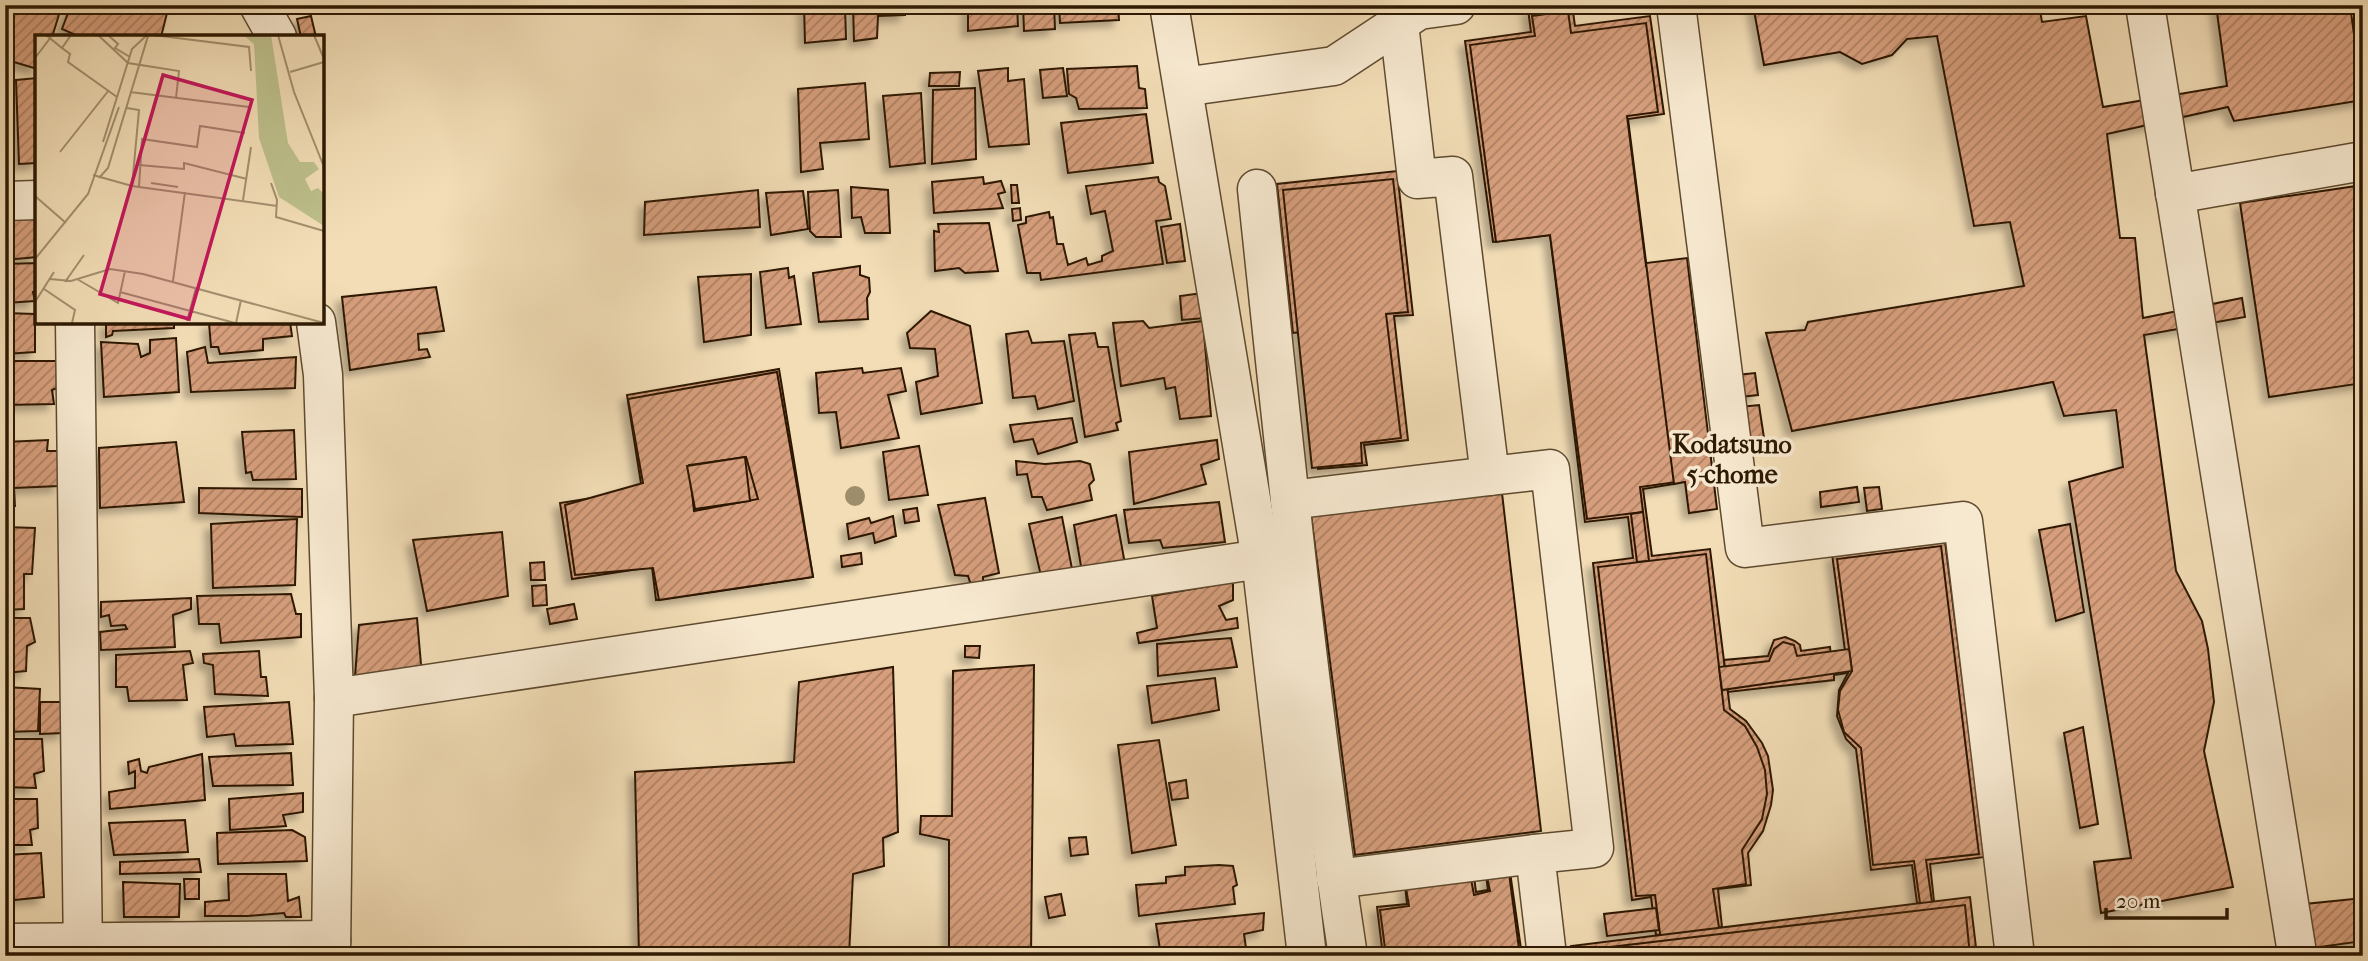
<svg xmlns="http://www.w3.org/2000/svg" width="2368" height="961" viewBox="0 0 2368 961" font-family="'IM FELL French Canon',serif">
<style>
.building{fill:url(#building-hatch);stroke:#2d1902;stroke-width:2;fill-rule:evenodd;filter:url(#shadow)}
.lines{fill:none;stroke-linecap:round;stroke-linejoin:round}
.minor-casing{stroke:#5e4a2f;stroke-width:41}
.minor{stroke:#f7e9d0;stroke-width:38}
.tree{fill:#9d8d6a}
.labels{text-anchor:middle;stroke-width:7;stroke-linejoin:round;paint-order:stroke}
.neighbourhood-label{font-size:26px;font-weight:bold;fill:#2d1902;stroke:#f7e9d0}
.inset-road{fill:none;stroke:#a38f6e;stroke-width:2}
.view{fill:#c2185b;fill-opacity:0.15;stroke:#c2185b;stroke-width:3.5}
.inset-edge{fill:none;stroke:#2d1902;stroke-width:3.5}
</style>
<defs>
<pattern id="building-hatch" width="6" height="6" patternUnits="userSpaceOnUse" patternTransform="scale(1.75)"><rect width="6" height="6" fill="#d69e7c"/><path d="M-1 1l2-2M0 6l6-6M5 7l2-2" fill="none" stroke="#ae8063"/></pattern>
<filter id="shadow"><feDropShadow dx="-6" dy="6" stdDeviation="3.5" flood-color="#0004"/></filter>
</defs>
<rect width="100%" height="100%" fill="#f2ddb6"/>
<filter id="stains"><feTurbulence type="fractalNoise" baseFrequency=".00286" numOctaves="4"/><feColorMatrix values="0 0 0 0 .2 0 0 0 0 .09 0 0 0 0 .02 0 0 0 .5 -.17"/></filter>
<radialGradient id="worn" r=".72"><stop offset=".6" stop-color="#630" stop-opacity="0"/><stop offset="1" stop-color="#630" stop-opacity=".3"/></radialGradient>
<g class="building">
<path d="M5 5H62L52 37H37V69L14 62 5 78V23L8 15 5 14Z"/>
<path d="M71 5H169L161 37H80L62 29Z"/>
<path d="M804 5H845L846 39 805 43Z"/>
<path d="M853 5H905V15L878 16 877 38 854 41Z"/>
<path d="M968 5H1017L1018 26 968 31Z"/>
<path d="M1023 5H1054L1055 29 1024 31Z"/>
<path d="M1059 5H1118L1119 20 1060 23Z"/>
<path d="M1559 5H1572L1575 26 1650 16 1664 114 1628 119 1674 484 1643 489 1652 556 1710 549 1730 709 1746 721 1762 743 1768 756 1773 790 1771 805 1763 831 1748 853 1751 885 1718 889 1722 927 1656 935 1651 897 1632 900 1593 563 1633 558 1628 517 1585 522 1550 235 1493 242 1465 41 1531 32 1528 9Z"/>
<path d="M1753 5H2039L2042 22 2086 16 2103 107 2227 86 2216 5H2350L2363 100 2234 121 2228 107 2107 134 2120 238H2135L2143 318 2242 298 2245 317 2144 335 2176 571 2202 621 2208 649 2214 702 2204 751 2233 887 2101 913 2094 862 2131 858 2069 482 2123 467 2116 410 2064 416 2053 382 1792 431 1766 333 1805 330 1808 322 2024 286 2010 222 1974 226 1937 36 1907 39 1892 55 1862 64 1840 52 1764 65Z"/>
<path d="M1568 11 1571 33 1646 23 1658 112 1627 116 1646 266 1685 261 1713 477 1640 487 1643 512 1587 519 1550 235 1496 242 1470 45 1535 36 1532 16Z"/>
<path d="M311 16 316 37H301L297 19Z"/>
<path d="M1137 66 1139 88 1145 89 1147 108 1079 109 1076 98 1069 94 1067 69Z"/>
<path d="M1008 68V81L1024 79 1029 144 989 147 978 71Z"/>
<path d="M1063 68 1067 96 1043 98 1040 70Z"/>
<path d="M960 72 959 86H929L930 73Z"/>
<path d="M37 78V163L19 164 16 80Z"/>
<path d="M865 83 869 139 820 143 823 169 801 172 798 89Z"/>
<path d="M975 88 976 159 932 164 933 90Z"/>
<path d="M921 93 925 163 890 167 883 96Z"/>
<path d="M1146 114 1153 163 1068 173 1061 123Z"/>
<path d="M5 116H7L12 182 5 184Z"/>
<path d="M1397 171 1413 315 1394 316 1408 440 1364 445 1367 465 1318 469 1303 332 1293 333 1277 184Z"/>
<path d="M983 177 984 184 1001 181 1005 192 998 194 1003 208 934 213 932 182Z"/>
<path d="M1158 177 1159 182 1165 186 1171 219 1156 221 1163 264 1041 280 1040 273H1027L1018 225 1026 223V217L1049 212 1050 218 1053 217 1057 244H1063L1068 265 1086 258 1088 265 1102 261V256L1113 251 1105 211 1091 214 1086 186Z"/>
<path d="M1393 179 1408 312 1386 314 1401 438 1361 443 1362 463 1312 468 1283 190Z"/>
<path d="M1011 185H1017L1019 203H1012Z"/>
<path d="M2363 185V383L2269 397 2240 203Z"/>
<path d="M851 187 888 190 890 233H865L861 217 852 218Z"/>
<path d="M758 190 760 227 644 235 645 202Z"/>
<path d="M838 190 841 237H816L810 231 808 192Z"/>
<path d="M803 191 808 229 771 235 766 193Z"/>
<path d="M1020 208 1021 220 1013 221 1012 209Z"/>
<path d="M37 211V257L5 260V214Z"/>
<path d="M989 223 998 271 965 273 959 268 935 271 934 231 939 232 938 224Z"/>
<path d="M1180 224 1185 261 1167 263 1161 227Z"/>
<path d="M1687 258 1717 509 1689 513 1685 482 1674 484 1646 263Z"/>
<path d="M37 263V292H33L35 301 5 303V264Z"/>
<path d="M860 266V275L869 278 870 292 867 298 868 319 819 322 813 273Z"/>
<path d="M788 268 789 278 794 276 801 324 766 328 760 272Z"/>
<path d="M751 274V335L704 342 698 277Z"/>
<path d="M436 287 444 331 418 334 419 350 427 349 430 357 350 370 342 297Z"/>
<path d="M1203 293 1205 318 1182 320 1180 296Z"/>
<path d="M931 311 970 326 982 403 921 414 916 382 938 376 935 349 910 348 907 333Z"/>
<path d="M5 313 35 314V352L5 354Z"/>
<path d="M1143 321 1149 328 1203 321 1211 416 1180 419 1175 387 1166 389 1164 378 1121 386 1113 323Z"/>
<path d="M106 322H174V328L113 331 112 335 106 337Z"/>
<path d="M226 322H290L292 336 263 339V350L220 354 218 347H211L209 323Z"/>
<path d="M1028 331 1032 343 1064 341 1074 401 1038 409 1035 396 1013 398 1006 334Z"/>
<path d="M1095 333 1098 347H1108L1121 421 1116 423 1118 430 1085 437 1069 335Z"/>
<path d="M176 338 179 392 104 397 101 342 138 344 141 357 150 353V340Z"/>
<path d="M205 347 208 363 296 357 295 388 191 392 187 352Z"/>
<path d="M5 361H60L61 386 52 390 54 404 5 405Z"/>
<path d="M862 368 863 373 901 368 906 391 888 395 899 438 841 448 836 412 819 413 816 373Z"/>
<path d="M779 369 813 577 656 600 652 567 572 579 560 503 642 490 627 395Z"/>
<path d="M777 372 813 577 659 600 653 568 575 575 565 505 643 483 628 399ZM746 457 758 499 694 511 689 465Z"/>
<path d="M1755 373 1758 395 1740 397 1737 375Z"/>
<path d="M1759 405 1764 438 1745 441 1740 407Z"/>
<path d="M1072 418 1077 442 1038 454 1033 439 1014 442 1010 425Z"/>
<path d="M294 430 296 479 253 480 251 472 246 473 242 432Z"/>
<path d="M48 440 47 451H58L59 486 14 488 15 506H5V442Z"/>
<path d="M1217 440 1219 459 1201 465 1206 484 1134 504 1129 452Z"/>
<path d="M176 442 184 502 100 508 99 448Z"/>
<path d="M919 446 928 495 889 500 883 452Z"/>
<path d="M745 457 750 501 695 509 687 466Z"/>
<path d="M1016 461 1045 464 1080 461 1090 464 1094 480 1089 485 1092 500 1047 510 1042 497H1032L1027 474 1017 475Z"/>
<path d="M1857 487 1859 502 1821 507 1820 492Z"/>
<path d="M1879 487 1882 509 1867 511 1864 488Z"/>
<path d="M199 488 302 489V517L199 513Z"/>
<path d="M1502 493 1541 831 1355 855 1311 515Z"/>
<path d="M985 498 999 573 983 577V582L971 585 968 576 955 575 938 505Z"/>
<path d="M1219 502 1225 542 1163 548 1160 540 1129 543 1124 510Z"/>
<path d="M917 508 919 521 905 523 903 510Z"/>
<path d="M1643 512 1649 561 1637 562 1631 514Z"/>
<path d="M1116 515 1125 564 1082 572 1074 525Z"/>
<path d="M893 516 896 536 875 543 873 533 849 539 847 524 869 518 871 523Z"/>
<path d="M1062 517 1073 574 1041 576 1029 524Z"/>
<path d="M297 519 295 585 213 588 211 524Z"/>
<path d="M2070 524 2084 612 2056 621 2039 530Z"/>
<path d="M5 527 35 528 32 574H24V609L5 610Z"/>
<path d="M502 532 508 596 427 611 413 540Z"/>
<path d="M1945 541 1985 857 1930 864 1934 901 1917 903 1912 865 1871 870 1856 749 1846 739 1837 716 1839 690 1848 673 1832 554Z"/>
<path d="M1941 546 1979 854 1926 860 1933 909 1921 910 1914 861 1873 865 1861 748 1844 732 1838 710 1840 691 1852 671 1837 559Z"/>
<path d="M861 553 862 564 842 567 841 556Z"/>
<path d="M1706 554 1724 710 1745 726 1757 747 1765 770 1767 794 1762 819 1742 850 1746 884 1713 889 1720 934 1661 941 1655 895 1636 896 1598 567Z"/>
<path d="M544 562 545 580H531L530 563Z"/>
<path d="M1233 582V600L1219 606 1226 620 1237 618 1238 628 1139 643 1137 633 1157 628 1152 596Z"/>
<path d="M546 585 547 605 533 606 532 586Z"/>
<path d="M291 594 296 614H301V637L221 643 219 624H199L197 596Z"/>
<path d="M191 598V609L173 615 175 647 101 650 100 632 127 629 125 625 111 626 109 615 101 617V602Z"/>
<path d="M574 604 577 619 550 624 547 609Z"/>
<path d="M5 618H30L35 642 27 646 26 671 5 673Z"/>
<path d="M417 618 422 676 355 677 359 625Z"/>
<path d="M1785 637 1795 641 1800 645 1801 651 1830 647 1831 656 1845 654 1848 673 1834 675V680L1728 692 1724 660 1768 656 1774 640Z"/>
<path d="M1231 638 1237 667 1158 676 1157 644Z"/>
<path d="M1783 642 1794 645 1797 656 1849 649 1852 671 1722 690 1719 667 1769 661 1774 649Z"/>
<path d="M965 646H980L979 658 965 657Z"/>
<path d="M190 651 193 663 183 665 187 700 129 701 127 687H116V655Z"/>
<path d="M259 651 261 677H266L268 696 215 694 213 665 204 663 203 654Z"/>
<path d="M1034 665 1031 956H949V840L920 834 921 816H952L953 671Z"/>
<path d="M893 667 898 832 883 838 884 866 853 874 849 956H639L635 772 794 762 799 682Z"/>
<path d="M1215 678 1219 710 1152 723 1147 686Z"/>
<path d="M5 687 40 689 38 731 5 732Z"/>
<path d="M40 702H63L64 733 40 734Z"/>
<path d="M289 702 293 744 236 746 234 734 207 737 204 707Z"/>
<path d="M2083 727 2098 824 2080 828 2064 733Z"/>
<path d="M5 739H42L44 771 34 774 36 788 5 787Z"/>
<path d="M1159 740 1176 845 1132 853 1118 745Z"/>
<path d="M291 753 293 785 213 786 209 757Z"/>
<path d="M202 754 205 800 110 809 109 792 135 788V771L129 774 128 762 139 759 141 771 147 773 149 767Z"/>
<path d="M1186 780 1188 798 1172 800 1169 783Z"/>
<path d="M303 793V812L283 815 286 826 230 830 229 799Z"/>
<path d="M5 799H37L38 828 30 830 32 845H5Z"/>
<path d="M185 820 188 852 114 855 109 823Z"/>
<path d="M292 830 305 837 307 861 218 864 217 833Z"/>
<path d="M1086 837 1088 854 1071 856 1069 838Z"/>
<path d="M41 853 44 897 5 901V855Z"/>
<path d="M199 859 201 872 120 874V862Z"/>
<path d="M1219 865 1233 866 1237 885 1233 887 1235 904 1139 916 1136 885 1166 883V877L1185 875V867Z"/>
<path d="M1510 872 1522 956H1383L1377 907 1407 904 1405 885 1474 876 1476 892 1488 890 1486 875Z"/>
<path d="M1509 873 1520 956H1386L1380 910 1409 906 1406 888 1471 879 1474 895 1490 891 1487 877Z"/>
<path d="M228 874H286L288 901 299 897 301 917H286L284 913 248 916H205V902L229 900Z"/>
<path d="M184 879H199V899H185Z"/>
<path d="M123 882 180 884 179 917H124Z"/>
<path d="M1061 894 1065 915 1049 918 1045 897Z"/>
<path d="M1970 897 1977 956H1572L1571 946Z"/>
<path d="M2363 898V941L2313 948 2305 904Z"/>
<path d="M1965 905 1970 956H1577V951Z"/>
<path d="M1656 908 1659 930 1607 936 1604 914Z"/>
<path d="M1264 913 1263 930 1244 934 1247 955 1161 956 1156 924Z"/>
</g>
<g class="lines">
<g class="minor-casing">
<g id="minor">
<path d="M259 5 277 37"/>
<path d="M1169 5 1261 559 1307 956"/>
<path d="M1676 5 1745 548 1963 521 2015 956"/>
<path d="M2145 5 2297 953"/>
<path d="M1399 24 1417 179 1453 176 1490 476 1550 469 1594 848 1535 854 1547 956"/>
<path d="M1183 87 1334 66 1419 10 1456 5"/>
<path d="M1257 189C1284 445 1309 701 1348 956"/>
<path d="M2175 194 2363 161"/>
<path d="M5 201 37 200"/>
<path d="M75 322 83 956"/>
<path d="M316 322 323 375 334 698 331 956"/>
<path d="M1290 500 1490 476"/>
<path d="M334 698 1261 559"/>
<path d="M1336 879 1535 854"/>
<path d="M5 943 331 940"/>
</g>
</g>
<use href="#minor" class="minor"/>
</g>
<circle class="tree" cx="855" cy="496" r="10"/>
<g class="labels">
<g class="neighbourhood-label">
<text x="1732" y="453">Kodatsuno<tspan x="1732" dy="30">5-chome</tspan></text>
</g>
</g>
<g transform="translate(35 35)">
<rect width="289" height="289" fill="#f2ddb6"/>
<path d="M208 0H236L253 108 265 127H279L284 134 270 144 276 156 283 153 289 159V191L244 162 224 103 219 9Z" fill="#bdc08c"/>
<path class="inset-road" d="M11 0 27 13 36 0M63 0 93 28 144 36 141 63M73 0 83 9 80 13 95 22M118 0 214 12 216 36M243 0 259 57 289 132M279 0 289 24M27 13 35 19 33 27 82 62M0 23 16 2M255 37 289 27M95 57 214 72M92 73 104 75 97 151M68 107 97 14 112 0M25 117 74 55M104 130 149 134V128L212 144M58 140 97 151 242 171M64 143 73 133 113 1M116 148 143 152M236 148 242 165 241 182 289 196M104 152 107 104 162 112 165 91 210 98M0 161 31 188M208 165 216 112M0 224 53 159 84 72M15 244 36 246 75 234 108 239 289 288M42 244 83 268 90 236M138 246 150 157M30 247 49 220M9 254 40 275 37 288M85 257 200 288M0 267 19 237M152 286 161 253M201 288 206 265"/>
<path class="view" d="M128 40 217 65 154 284 65 259Z"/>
<rect width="289" height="289" class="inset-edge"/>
</g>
<rect width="2368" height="961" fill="none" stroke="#f2ddb6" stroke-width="28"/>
<rect x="7" y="7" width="2354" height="947" fill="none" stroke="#2d1902" stroke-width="3.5"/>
<rect x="14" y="14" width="2340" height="933" fill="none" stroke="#2d1902" stroke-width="2"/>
<path d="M2106 908v10h121v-10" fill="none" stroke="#2d1902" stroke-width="3.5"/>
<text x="2116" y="908" font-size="21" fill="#2d1902" stroke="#f7e9d0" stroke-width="5" paint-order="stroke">20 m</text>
<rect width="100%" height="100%" filter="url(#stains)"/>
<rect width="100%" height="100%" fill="url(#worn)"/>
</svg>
